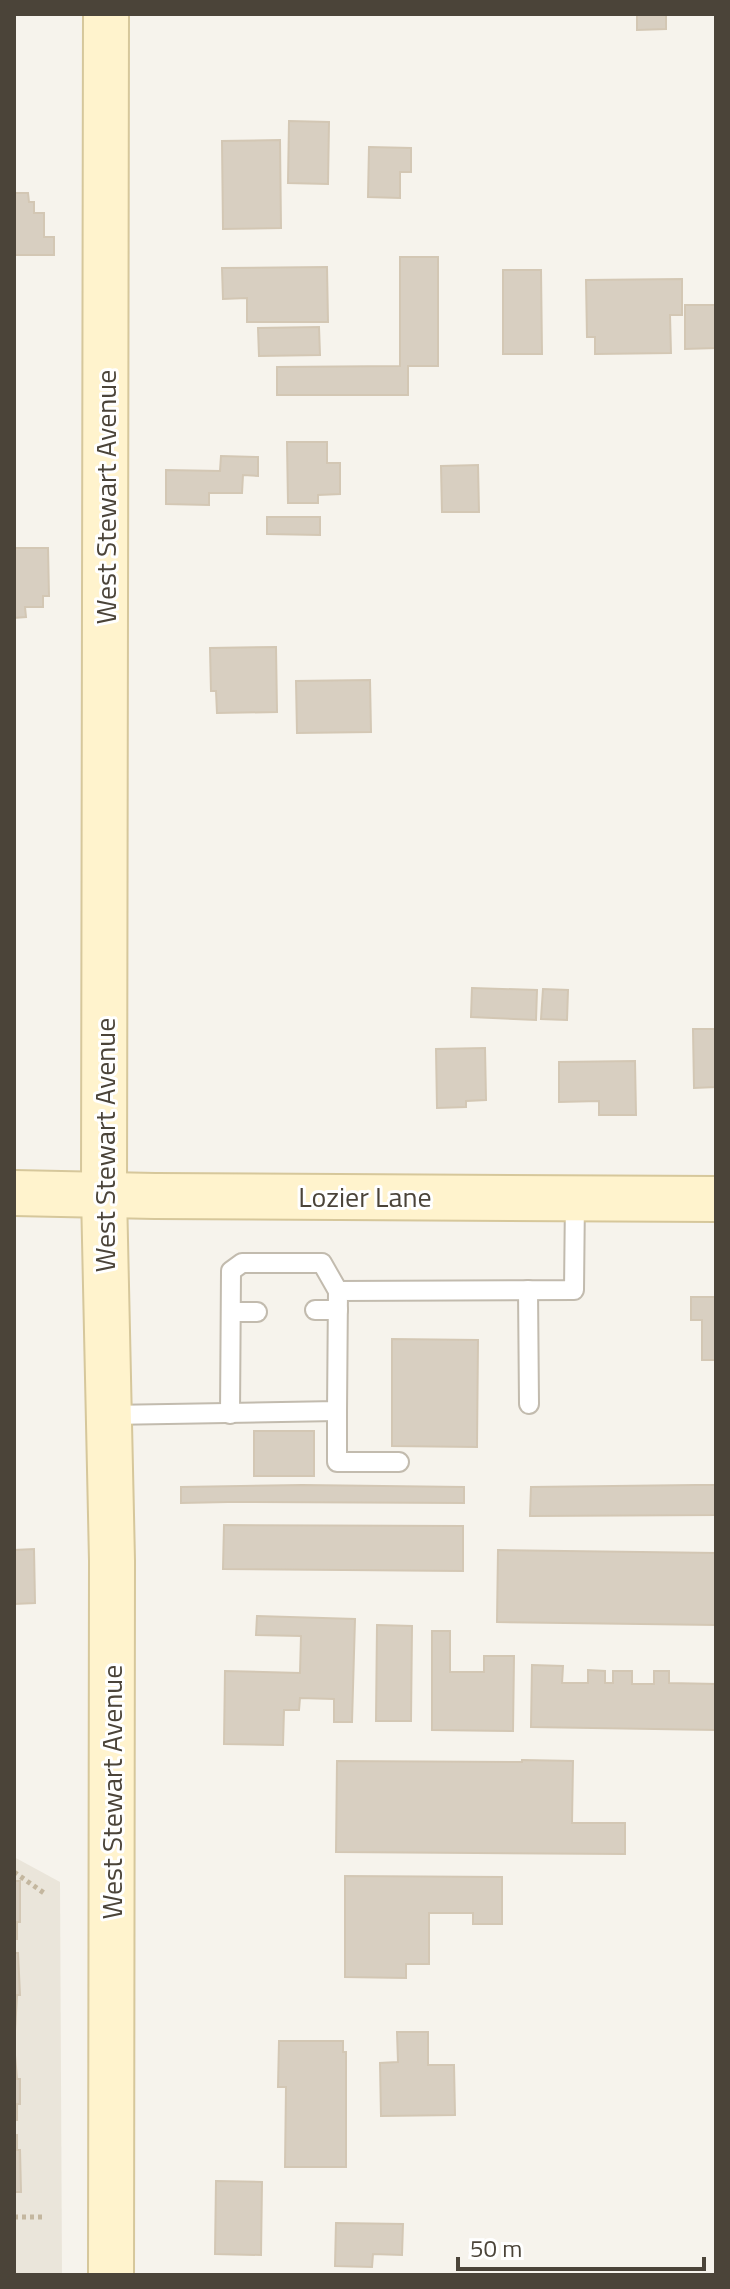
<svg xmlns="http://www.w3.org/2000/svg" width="730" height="2289" viewBox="0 0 730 2289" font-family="'Titillium Web',sans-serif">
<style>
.residential{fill:#eae5da}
.building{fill:#d8cfc1;stroke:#d3c7b4;stroke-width:2}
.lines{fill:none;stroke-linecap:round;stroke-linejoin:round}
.lane-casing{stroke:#c2bbae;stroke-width:22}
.secondary-casing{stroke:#d6c79b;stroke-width:48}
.path{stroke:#c4b79f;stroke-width:5;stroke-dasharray:4 4;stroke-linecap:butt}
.lane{stroke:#fff;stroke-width:18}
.secondary{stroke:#fff3cd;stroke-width:44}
.labels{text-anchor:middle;stroke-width:6;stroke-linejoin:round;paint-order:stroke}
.street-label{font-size:28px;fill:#4b4439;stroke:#fff}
</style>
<rect width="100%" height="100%" fill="#f6f3ec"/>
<path class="residential" d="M14 1857 60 1882 62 2275H14Z"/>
<g class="building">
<path d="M637 14H666V29L637 30Z"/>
<path d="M289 121 329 122 328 184 288 183Z"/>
<path d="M280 140 281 228 223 229 222 141Z"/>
<path d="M369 147 411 148V172H400V198L368 197Z"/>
<path d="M14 193H28L29 202H34V213H44V237H54V255H14Z"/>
<path d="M400 257H438V366H408V395H277V367L400 366Z"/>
<path d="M327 267 328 322H247V298L223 299 222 268Z"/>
<path d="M503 270H541L542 354H503Z"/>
<path d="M682 279V315H670L671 353 595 354V337H587L586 280Z"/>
<path d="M685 305H716V348L685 349Z"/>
<path d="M319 327 320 355 259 356 258 328Z"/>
<path d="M287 442H327V463H340V494L318 495V503H288Z"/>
<path d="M221 456 258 457V476L243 475 242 493H209V505L166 504V470L220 471Z"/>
<path d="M478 465 479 512H442L441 466Z"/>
<path d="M267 517H320V535L267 534Z"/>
<path d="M14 548H48L49 596H43V607H25L26 617 14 618Z"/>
<path d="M276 647 277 712 217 713 216 691H211L210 648Z"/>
<path d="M370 680 371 732 297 733 296 681Z"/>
<path d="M472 988 537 990 536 1020 471 1017Z"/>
<path d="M543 989 568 990 567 1020 541 1019Z"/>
<path d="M693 1029H716V1087L694 1088Z"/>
<path d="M485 1048 486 1100 466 1101V1107L437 1108 436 1049Z"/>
<path d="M635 1061 636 1115H599V1101L559 1102V1062Z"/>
<path d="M691 1297H716V1360H702V1320H691Z"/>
<path d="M392 1339 478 1340 477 1447 392 1446Z"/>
<rect x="254" y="1431" width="60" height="45"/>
<path d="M302 1485 464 1487V1503L228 1502 181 1503V1487Z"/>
<path d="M696 1485H716V1515L530 1516 531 1487Z"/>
<path d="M224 1525 463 1526V1571L223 1569Z"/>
<path d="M34 1549 35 1603 14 1604V1550Z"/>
<path d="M498 1550 716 1553V1625L497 1622Z"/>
<path d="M257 1616 355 1619 352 1722H334V1699L300 1698 299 1710H284L283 1745 224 1744 225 1671 300 1673 301 1636 256 1635Z"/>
<path d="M377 1625 412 1626 411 1721H376Z"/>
<path d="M432 1631H450V1672H484V1656H514L513 1731 432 1730Z"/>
<path d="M532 1665 563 1666 562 1683H588V1670L605 1671V1683H613V1671H632V1684H654V1671H669V1683L716 1684V1730L531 1727Z"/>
<path d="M522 1760 573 1761 572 1823H625V1854L336 1852 337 1761 522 1762Z"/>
<path d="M345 1876 502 1877V1924H473V1913H429V1964H406V1978L345 1977Z"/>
<path d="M14 1881H20V1922H17V1939H14V1953H18L20 1995H17L15 2031H14Z"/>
<path d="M397 2032H428V2065H454L455 2115 381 2116 380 2063 398 2062Z"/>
<path d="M279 2041H343V2052H346V2167H285L286 2087H278Z"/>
<path d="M14 2043 17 2079H20V2104H17V2120H14V2135H17V2150H20L21 2192H14Z"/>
<path d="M216 2181 262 2182 261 2255 215 2254Z"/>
<path d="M336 2223 403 2224 402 2255 373 2254 372 2267 335 2266Z"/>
</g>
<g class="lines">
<g class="lane-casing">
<g id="lane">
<path d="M528 1290 529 1404"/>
<path d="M315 1310H338"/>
<path d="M232 1312H257"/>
<path d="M337 1406V1462H399"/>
<path d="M230 1414 231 1271 242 1263H322L338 1291"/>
<path d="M109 1415 337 1411 338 1291 574 1290 575 1198"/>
</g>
</g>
<g class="secondary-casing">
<g id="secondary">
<path d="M106 14 104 1194 112 1561 111 2275"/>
<path d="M14 1193 155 1196 716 1199"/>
</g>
</g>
<g class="path">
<path d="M14 1872 44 1893"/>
<path d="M14 2217H45"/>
</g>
<use href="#lane" class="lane"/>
<use href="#secondary" class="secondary"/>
</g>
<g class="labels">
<g class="street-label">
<text transform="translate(106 497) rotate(-90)" y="10">West Stewart Avenue</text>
<text transform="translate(105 1145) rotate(-90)" y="10">West Stewart Avenue</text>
<text x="365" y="1207">Lozier Lane</text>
<text transform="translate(112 1792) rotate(-90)" y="10">West Stewart Avenue</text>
</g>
</g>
<rect width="730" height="2289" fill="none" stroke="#4b4439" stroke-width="32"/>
<path d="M458 2257v12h246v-12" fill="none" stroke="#4b4439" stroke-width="4"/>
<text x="470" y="2257" font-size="24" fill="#4b4439" stroke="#ffffff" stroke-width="6" paint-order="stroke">50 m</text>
</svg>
